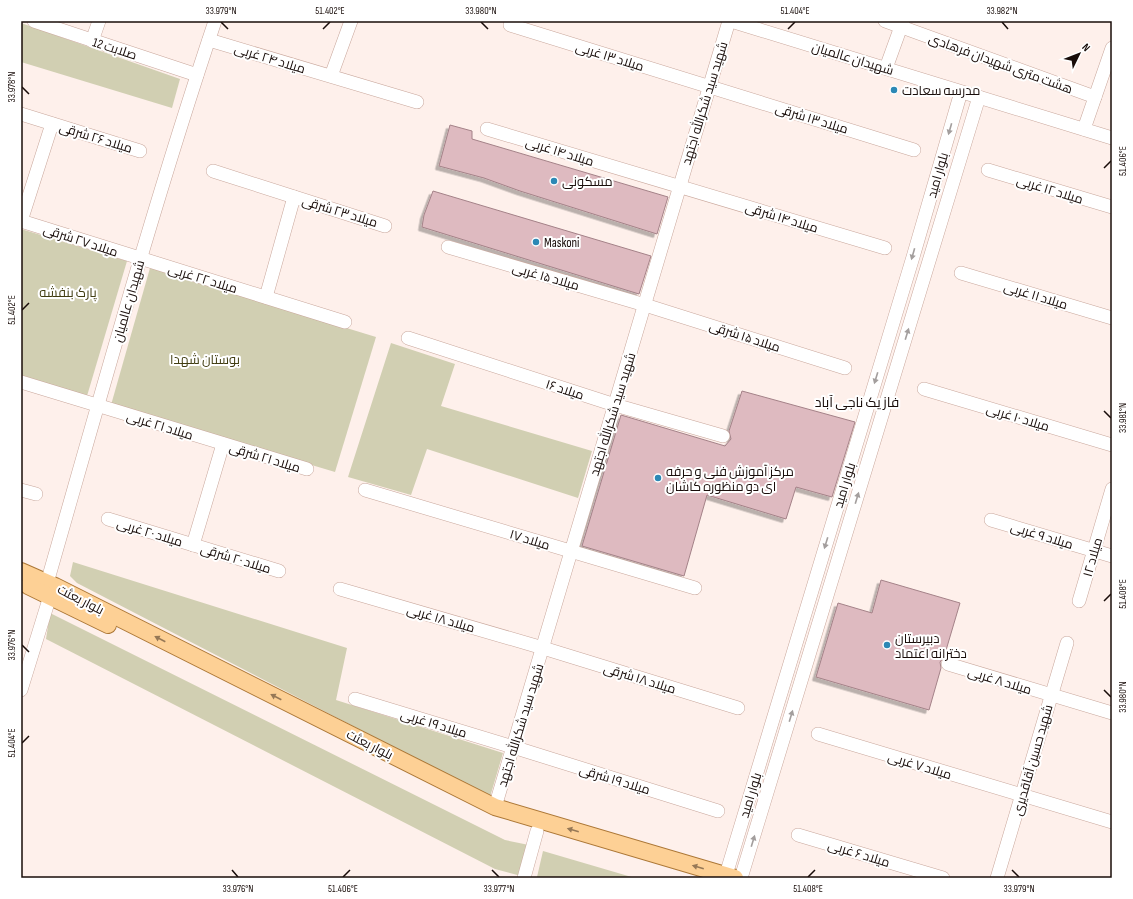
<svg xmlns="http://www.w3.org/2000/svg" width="1133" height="899" viewBox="0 0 1133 899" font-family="'Sofia Sans Condensed',Cairo,sans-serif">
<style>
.green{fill:#d1cfb2}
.building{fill:#debac0;stroke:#a48288;filter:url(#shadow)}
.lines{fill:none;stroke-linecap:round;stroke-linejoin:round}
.minor-casing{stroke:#c9a79c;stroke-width:14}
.major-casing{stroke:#ac7736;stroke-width:18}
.minor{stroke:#fff;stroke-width:13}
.major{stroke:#fdd095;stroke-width:16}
.oneway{fill:#a39e9d}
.oneway2{fill:#967856}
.ticks{fill:none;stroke:#180c09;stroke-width:1.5}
.poi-dot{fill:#2c88b5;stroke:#fff;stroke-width:1.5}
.labels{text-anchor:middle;stroke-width:4;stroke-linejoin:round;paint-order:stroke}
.street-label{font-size:13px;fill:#180c09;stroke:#fff}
.poi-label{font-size:13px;fill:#180c09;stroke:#fff;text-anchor:start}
.park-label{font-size:13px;fill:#403c10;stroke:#fff}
.neighbourhood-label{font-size:14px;fill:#180c09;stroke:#fff}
.neatline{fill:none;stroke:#180c09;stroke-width:1.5}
.ticks-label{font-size:10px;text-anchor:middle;fill:#180c09}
</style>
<defs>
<filter id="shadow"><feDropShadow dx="-3.5" dy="3.5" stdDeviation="0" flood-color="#0004"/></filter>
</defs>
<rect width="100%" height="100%" fill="#fef0eb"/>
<g class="green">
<path d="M21 23 180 79 172 108 21 62Z"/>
<path d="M21 229 127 261 87 396 21 375Z"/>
<path d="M150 268 376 337 335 472 111 405Z"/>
<path d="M391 343 455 364 441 406 592 451 578 498 427 449 411 495 348 477Z"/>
<path d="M73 562 347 648 336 700 503 753 490 797 77 583 70 576Z"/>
<path d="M50 613 505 840 529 845 521 876 495 869 46 639Z"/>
<path d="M543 851 635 878H541L537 877Z"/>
</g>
<g class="building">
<path d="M450 125 472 131V139L668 197 657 234 520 191 484 178 439 166Z"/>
<path d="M433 191 651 256 639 294 422 227 424 215Z"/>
<path d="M742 391 855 422 832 497 796 487 786 519 707 495 684 576 582 546 621 415 725 446 731 439 729 431Z"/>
<path d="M881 580 960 603 944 657 940 662 941 668 929 710 816 677 838 603 872 613Z"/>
</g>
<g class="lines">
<g class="minor-casing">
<g id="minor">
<path d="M34 21 197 75"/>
<path d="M731 21 1112 138"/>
<path d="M885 21 1095 97"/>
<path d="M510 25 914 150"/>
<path d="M209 40 417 102"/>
<path d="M92 41 99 21"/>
<path d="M886 68 903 21"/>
<path d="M331 76 351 21"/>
<path d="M21 114 140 151"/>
<path d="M487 129 885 248"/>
<path d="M1084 129 1112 48"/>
<path d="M988 170 1112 207"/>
<path d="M213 171 385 226"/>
<path d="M21 221 345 322"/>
<path d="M21 221 52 124"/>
<path d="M448 247 645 305 845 368"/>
<path d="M961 273 1112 318"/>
<path d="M266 297 294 197"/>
<path d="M408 338 615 405 723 436"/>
<path d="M21 382 307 469"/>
<path d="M924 389 1112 445"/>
<path d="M21 490 36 494"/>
<path d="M365 490 695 588"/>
<path d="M108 519 279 571"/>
<path d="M991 520 1112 556"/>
<path d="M193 545 223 444"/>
<path d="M47 583C101 395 153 206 215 21"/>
<path d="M340 589 543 648 738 708"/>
<path d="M1079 601 1112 489"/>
<path d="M948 664 1112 713"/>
<path d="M21 690 50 596"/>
<path d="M355 699 513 747 718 811"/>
<path d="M818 734 1112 822"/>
<path d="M495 807 729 21"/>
<path d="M798 835 943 878"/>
<path d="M524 878 537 831"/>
<path d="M725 878 913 257 961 92"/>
<path d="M741 878 979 97"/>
<path d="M997 878 1067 643"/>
</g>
</g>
<g class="major-casing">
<g id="major">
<path d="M21 571 55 586 495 807 735 878"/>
<path d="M28 586 108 625"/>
</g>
</g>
<use href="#minor" class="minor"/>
<use href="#major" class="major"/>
</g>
<defs><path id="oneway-solid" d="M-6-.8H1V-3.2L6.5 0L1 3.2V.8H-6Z"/></defs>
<g class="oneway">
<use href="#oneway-solid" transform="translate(950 129) rotate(106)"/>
<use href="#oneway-solid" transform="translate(913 254) rotate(106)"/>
<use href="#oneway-solid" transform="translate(907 334) rotate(-73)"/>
<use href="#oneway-solid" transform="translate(876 378) rotate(107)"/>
<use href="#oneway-solid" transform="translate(857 498) rotate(-73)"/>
<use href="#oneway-solid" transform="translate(826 543) rotate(107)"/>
<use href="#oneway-solid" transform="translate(791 716) rotate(-73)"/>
<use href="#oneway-solid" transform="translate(753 841) rotate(-73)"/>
</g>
<g class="oneway2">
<use href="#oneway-solid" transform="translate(160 639) rotate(-153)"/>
<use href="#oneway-solid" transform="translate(276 697) rotate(-153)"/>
<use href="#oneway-solid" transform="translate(573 830) rotate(-164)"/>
<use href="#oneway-solid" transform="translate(698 867) rotate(-164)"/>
</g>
<path class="ticks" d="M221 22 228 29M481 22 488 29M1002 22 1008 29M323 29 330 22M788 29 795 22M22 87 29 94M1104 168 1111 161M22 310 29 303M1104 411 1111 418M1104 601 1111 594M22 645 29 652M1104 690 1111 697M22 743 29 736M232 870 238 877M492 870 499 877M1012 870 1019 877M343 877 350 870M808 877 815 870"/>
<g class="poi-dot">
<circle cx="894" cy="90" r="4"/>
<circle cx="554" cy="181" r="4"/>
<circle cx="536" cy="242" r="4"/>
<circle cx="658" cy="478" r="4"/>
<circle cx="887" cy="645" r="4"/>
</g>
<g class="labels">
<g class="street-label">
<text transform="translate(115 48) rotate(18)" y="5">صلابت 12</text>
<text transform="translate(610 56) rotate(17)" y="5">میلاد ۱۳ غربی</text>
<text transform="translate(270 58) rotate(17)" y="5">میلاد ۲۴ غربی</text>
<text transform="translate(853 58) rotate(17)" y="5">شهیدان عالمیان</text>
<text transform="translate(1001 63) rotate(20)" y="5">هشت متری شهیدان فرهادی</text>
<text transform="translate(704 103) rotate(-73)" y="5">شهید سید شکرالله اجتهد</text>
<text transform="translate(812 118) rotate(17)" y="5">میلاد ۱۳ شرقی</text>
<text transform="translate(96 137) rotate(17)" y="5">میلاد ۲۶ شرقی</text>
<text transform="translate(560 151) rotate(17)" y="5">میلاد ۱۴ غربی</text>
<text transform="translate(937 175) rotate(-74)" y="5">بلوار امید</text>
<text transform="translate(1050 189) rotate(17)" y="5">میلاد ۱۲ غربی</text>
<text transform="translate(340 211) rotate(17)" y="5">میلاد ۲۳ شرقی</text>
<text transform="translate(782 217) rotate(17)" y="5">میلاد ۱۴ شرقی</text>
<text transform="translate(81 240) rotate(18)" y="5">میلاد ۲۷ شرقی</text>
<text transform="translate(546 276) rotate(16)" y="5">میلاد ۱۵ غربی</text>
<text transform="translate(203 278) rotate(17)" y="5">میلاد ۲۲ غربی</text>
<text transform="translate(1036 295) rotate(17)" y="5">میلاد ۱۱ غربی</text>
<text transform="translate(128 301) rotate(-74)" y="5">شهیدان عالمیان</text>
<text transform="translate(745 336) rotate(18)" y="5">میلاد ۱۵ شرقی</text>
<text transform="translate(565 389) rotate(18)" y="5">میلاد ۱۶</text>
<text transform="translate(612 414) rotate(-73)" y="5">شهید سید شکرالله اجتهد</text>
<text transform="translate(1018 417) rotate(17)" y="5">میلاد ۱۰ غربی</text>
<text transform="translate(160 425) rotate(17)" y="5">میلاد ۲۱ غربی</text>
<text transform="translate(265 457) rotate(17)" y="5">میلاد ۲۱ شرقی</text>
<text transform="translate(844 485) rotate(-73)" y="5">بلوار امید</text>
<text transform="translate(150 532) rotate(17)" y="5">میلاد ۲۰ غربی</text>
<text transform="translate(1042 535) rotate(17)" y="5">میلاد ۹ غربی</text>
<text transform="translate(530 539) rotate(17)" y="5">میلاد ۱۷</text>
<text transform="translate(1092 557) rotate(-74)" y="5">میلاد ۱۲</text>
<text transform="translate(236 558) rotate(17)" y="5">میلاد ۲۰ شرقی</text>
<text transform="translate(81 599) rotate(27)" y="5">بلوار بعثت</text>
<text transform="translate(441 618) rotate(16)" y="5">میلاد ۱۸ غربی</text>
<text transform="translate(640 678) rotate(17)" y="5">میلاد ۱۸ شرقی</text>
<text transform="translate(1000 680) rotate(17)" y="5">میلاد ۸ غربی</text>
<text transform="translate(434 723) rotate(17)" y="5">میلاد ۱۹ غربی</text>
<text transform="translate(520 725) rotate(-73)" y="5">شهید سید شکرالله اجتهد</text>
<text transform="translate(370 744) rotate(27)" y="5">بلوار بعثت</text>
<text transform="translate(1032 760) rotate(-74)" y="5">شهید حسین آقاقدیری</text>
<text transform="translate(920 765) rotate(17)" y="5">میلاد ۷ غربی</text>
<text transform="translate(615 779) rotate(17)" y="5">میلاد ۱۹ شرقی</text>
<text transform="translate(750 795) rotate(-73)" y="5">بلوار امید</text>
<text transform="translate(859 853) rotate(17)" y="5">میلاد ۶ غربی</text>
</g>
<g class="poi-label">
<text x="902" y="95">مدرسه سعادت</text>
<text x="562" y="186">مسکونی</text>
<text x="544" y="247">Maskoni</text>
<text x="666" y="476">مرکز آموزش فنی و حرفه<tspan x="666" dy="15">ای دو منظوره کاشان</tspan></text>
<text x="895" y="643">دبیرستان<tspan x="895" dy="15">دخترانه اعتماد</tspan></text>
</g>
<g class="park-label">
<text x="68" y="297">پارک بنفشه</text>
<text x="205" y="364">بوستان شهدا</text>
</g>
<g class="neighbourhood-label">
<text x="857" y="407">فاز یک ناجی آباد</text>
</g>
</g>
<rect width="1133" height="899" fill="none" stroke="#ffffff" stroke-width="44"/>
<g transform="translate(1079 54) rotate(47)" stroke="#ffffff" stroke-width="3" paint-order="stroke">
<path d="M0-3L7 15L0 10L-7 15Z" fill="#180c09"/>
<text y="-6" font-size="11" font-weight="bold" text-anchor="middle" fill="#180c09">N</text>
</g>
<rect x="22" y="22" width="1089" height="855" class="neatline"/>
<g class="ticks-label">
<text x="221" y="14">33.979°N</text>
<text x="330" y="14">51.402°E</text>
<text x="481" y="14">33.980°N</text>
<text x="795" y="14">51.404°E</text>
<text x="1002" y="14">33.982°N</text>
<text transform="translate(11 87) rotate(-90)" y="4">33.978°N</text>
<text transform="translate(1122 161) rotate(-90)" y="4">51.406°E</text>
<text transform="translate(11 310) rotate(-90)" y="4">51.402°E</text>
<text transform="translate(1122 418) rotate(-90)" y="4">33.981°N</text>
<text transform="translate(1122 594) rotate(-90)" y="4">51.408°E</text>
<text transform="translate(11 645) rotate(-90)" y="4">33.976°N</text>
<text transform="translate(1122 697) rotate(-90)" y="4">33.980°N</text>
<text transform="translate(11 743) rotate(-90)" y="4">51.404°E</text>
<text x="238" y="892">33.976°N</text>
<text x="343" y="892">51.406°E</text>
<text x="499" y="892">33.977°N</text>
<text x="808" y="892">51.408°E</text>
<text x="1019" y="892">33.979°N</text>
</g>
</svg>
